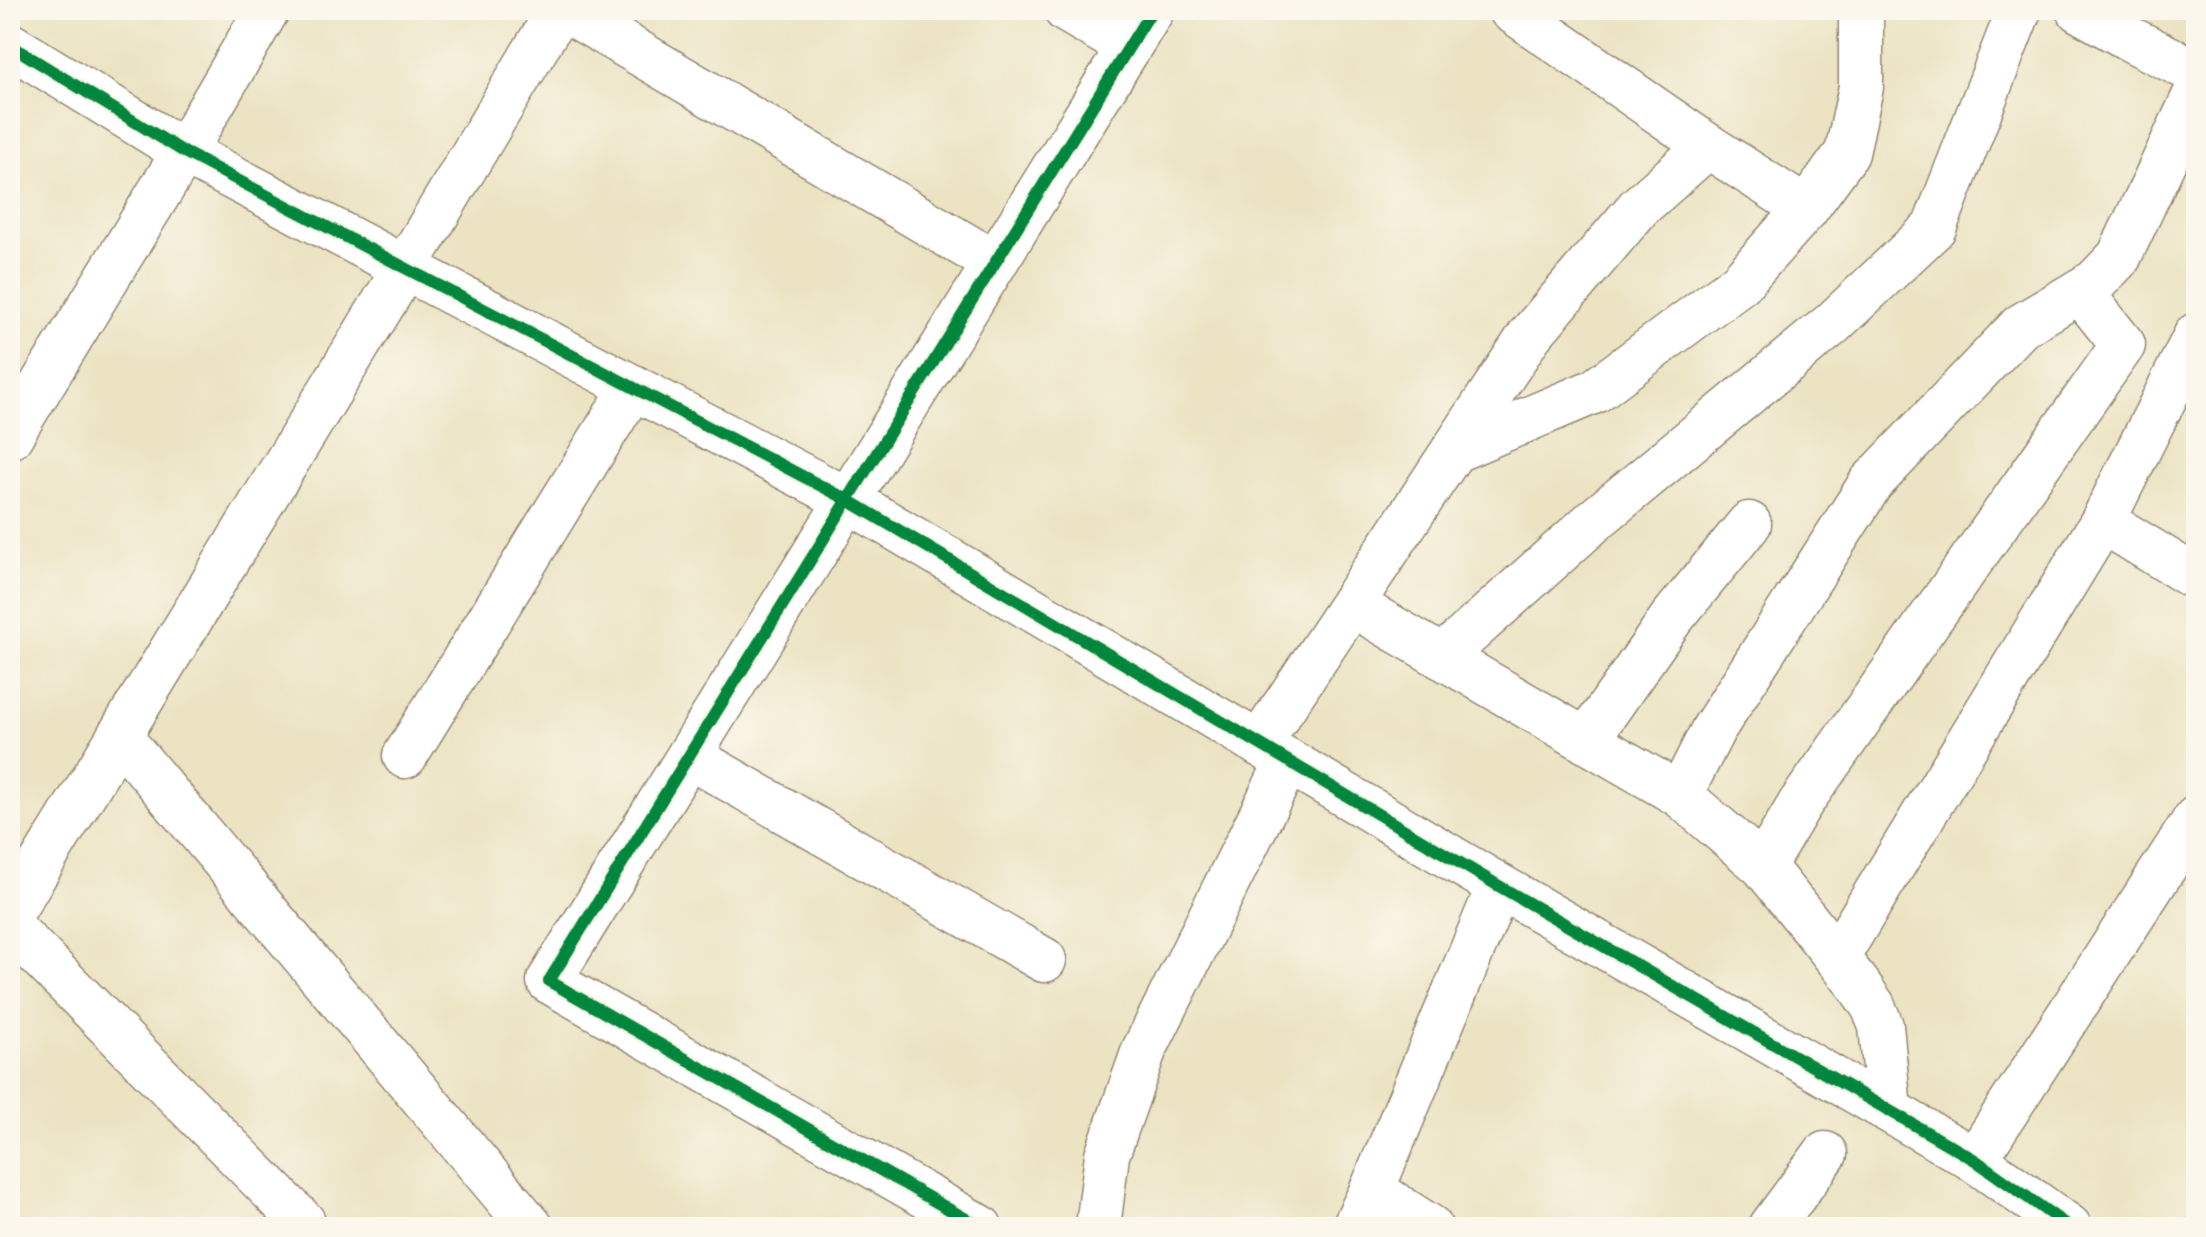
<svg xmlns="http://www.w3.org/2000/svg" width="2206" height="1237" viewBox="0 0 2206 1237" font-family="Dekko,sans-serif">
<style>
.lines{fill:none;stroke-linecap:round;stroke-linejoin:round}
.minor-casing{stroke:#938670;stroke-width:47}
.minor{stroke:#fff;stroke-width:44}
.cycleway-casing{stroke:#fbf7ec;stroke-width:17}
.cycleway{stroke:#00873e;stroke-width:12}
</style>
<rect width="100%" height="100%" fill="#fbf7ec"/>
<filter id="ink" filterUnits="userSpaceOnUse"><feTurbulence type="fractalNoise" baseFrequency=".0125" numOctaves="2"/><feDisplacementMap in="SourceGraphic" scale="16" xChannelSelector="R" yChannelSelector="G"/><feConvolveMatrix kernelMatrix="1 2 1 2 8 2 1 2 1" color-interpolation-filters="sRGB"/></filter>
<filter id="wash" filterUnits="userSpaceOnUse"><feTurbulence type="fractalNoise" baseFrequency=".006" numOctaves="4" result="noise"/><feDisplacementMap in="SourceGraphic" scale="32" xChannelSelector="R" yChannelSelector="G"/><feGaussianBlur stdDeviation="1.8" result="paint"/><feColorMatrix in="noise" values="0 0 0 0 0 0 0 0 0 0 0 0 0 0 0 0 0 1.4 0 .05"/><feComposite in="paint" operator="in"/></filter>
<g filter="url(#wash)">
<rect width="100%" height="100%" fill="#ebe3c2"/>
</g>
<g filter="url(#ink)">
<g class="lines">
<g class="minor-casing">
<g id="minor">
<path d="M566 10 995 263"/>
<path d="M1066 10 1129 47"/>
<path d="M1511 10 1708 146"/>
<path d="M2079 10 2130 39 2196 72"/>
<path d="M10 45 184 152 848 500 1499 886 1975 1160 2069 1227"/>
<path d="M2196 335 2103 521 2196 578"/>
<path d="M10 437 184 152 267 10"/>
<path d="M1455 450 1595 391 1740 283 1806 209 1847 153 1861 87V10"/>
<path d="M1353 605 1680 795 1763 866 1858 984 1873 1006 1881 1026 1889 1110"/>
<path d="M1442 657 1596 519 1832 324 1934 228 2019 10"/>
<path d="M119 736 531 1227"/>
<path d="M1586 741 1671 619 1749 524"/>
<path d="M1259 744 1530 335 1639 207 1708 146 1806 209"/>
<path d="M405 756 633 387"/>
<path d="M689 756 1044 960"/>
<path d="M1680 795 1713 730 1871 483 2021 326 2095 282 2119 257 2196 93"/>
<path d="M1763 866 1800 804 2123 345 2080 291"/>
<path d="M10 915 405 268 559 10"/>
<path d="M10 926 303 1222 301 1227"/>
<path d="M1837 957 2103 521"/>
<path d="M1975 1160 2196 818"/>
<path d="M1372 1190 1430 1227"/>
<path d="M980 1227 549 981 1152 10"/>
<path d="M1098 1227 1107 1155 1144 1050 1288 761"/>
<path d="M1354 1227 1372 1190 1499 886"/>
<path d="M1771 1227 1825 1154"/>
</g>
</g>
<use href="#minor" class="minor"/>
<g class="cycleway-casing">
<g id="cycleway">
<path d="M10 45 184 152 848 500 1499 886 1975 1160 2069 1227"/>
<path d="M980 1227 549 981 1152 10"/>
</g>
</g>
<use href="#cycleway" class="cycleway"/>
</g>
</g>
<rect width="2206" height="1237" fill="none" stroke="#fbf7ec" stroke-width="40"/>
</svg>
